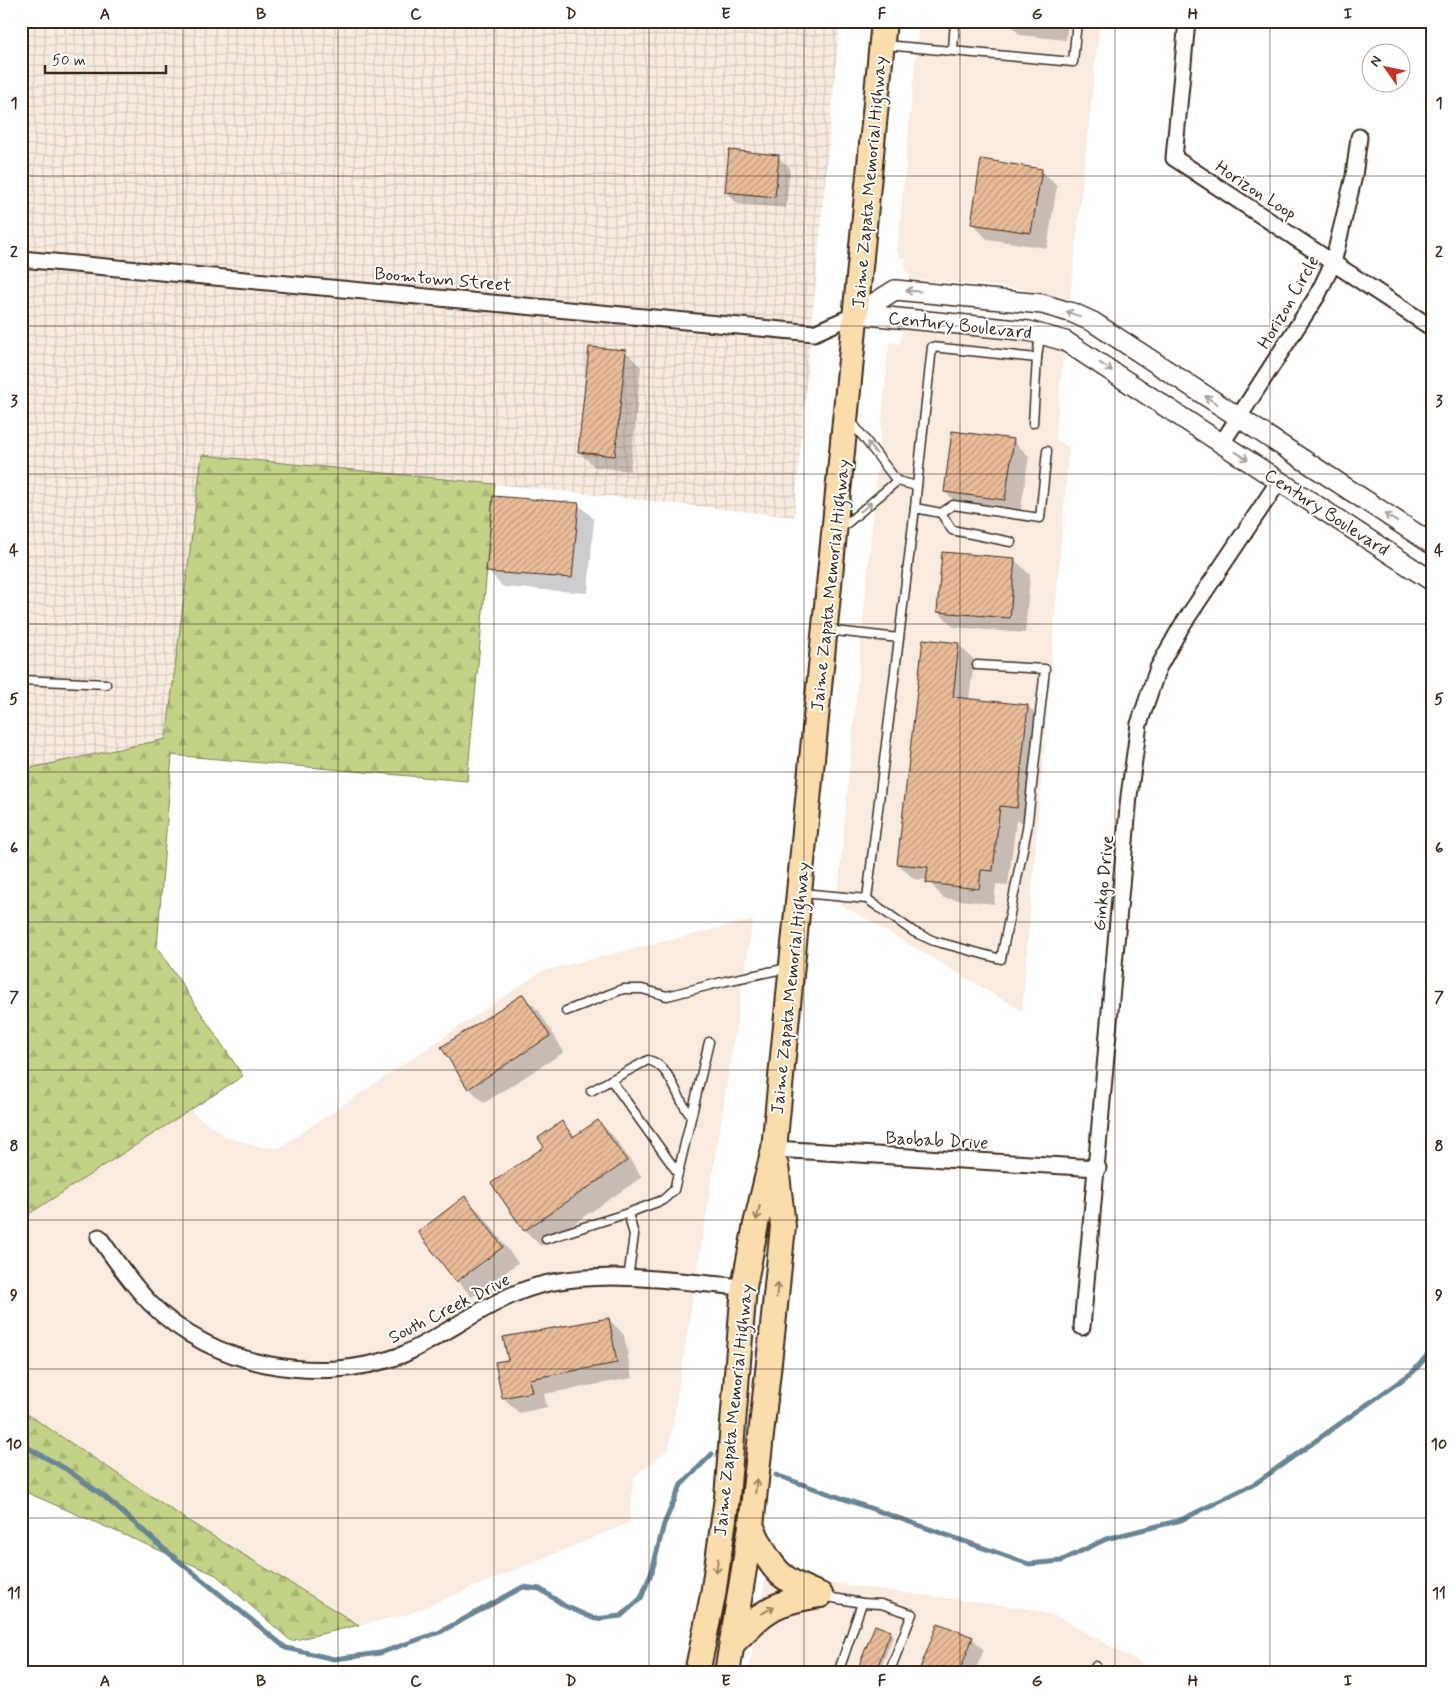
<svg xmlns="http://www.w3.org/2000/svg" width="1453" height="1694" viewBox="0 0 1453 1694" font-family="Mynerve,sans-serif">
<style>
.built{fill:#f9ebe0}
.industrial{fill:url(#industrial-grid)}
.forest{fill:url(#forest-firs);stroke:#7e7e52}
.shadow{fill:#0003}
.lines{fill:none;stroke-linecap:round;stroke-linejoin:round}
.stream{stroke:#678695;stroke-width:5}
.building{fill:url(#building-hatch);stroke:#3b2a1e}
.service-casing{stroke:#3b2a1e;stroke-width:11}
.minor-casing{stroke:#3b2a1e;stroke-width:19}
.tertiary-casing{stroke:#3b2a1e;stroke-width:22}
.primary-casing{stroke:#3b2a1e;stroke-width:28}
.service{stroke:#fff;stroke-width:8}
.minor{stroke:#fff;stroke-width:15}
.tertiary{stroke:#fff;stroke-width:19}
.primary{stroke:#fbddab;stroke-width:24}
.oneway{stroke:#a79f9a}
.oneway2{stroke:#9b8464}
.grid{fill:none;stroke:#3b2a1e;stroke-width:1;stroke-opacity:0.55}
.labels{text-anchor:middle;stroke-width:4;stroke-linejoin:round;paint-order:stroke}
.street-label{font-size:18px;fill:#3b2a1e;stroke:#fff}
.neatline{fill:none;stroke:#3b2a1e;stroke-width:2}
.grid-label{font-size:16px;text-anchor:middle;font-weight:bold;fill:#3b2a1e}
</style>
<defs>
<pattern id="industrial-grid" width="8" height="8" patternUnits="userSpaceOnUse" patternTransform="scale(1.25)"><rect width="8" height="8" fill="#f9ebe0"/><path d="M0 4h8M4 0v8" fill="none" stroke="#d6cac0"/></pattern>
<pattern id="forest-firs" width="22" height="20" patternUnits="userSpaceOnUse" patternTransform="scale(1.25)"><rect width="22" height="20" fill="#c2d387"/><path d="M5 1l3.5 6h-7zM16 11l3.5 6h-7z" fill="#a8b574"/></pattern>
<pattern id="building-hatch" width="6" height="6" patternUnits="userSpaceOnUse" patternTransform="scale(1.25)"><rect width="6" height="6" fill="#eabd99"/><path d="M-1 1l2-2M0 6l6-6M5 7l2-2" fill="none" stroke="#bf9a7c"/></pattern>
</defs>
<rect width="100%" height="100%" fill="#fff"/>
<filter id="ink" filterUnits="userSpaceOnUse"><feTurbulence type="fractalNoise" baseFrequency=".02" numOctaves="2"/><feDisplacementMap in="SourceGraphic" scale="10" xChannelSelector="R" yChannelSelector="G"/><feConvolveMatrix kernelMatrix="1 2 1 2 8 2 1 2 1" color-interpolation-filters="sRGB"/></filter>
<g filter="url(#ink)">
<g class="built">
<path d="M919 21H1100L1070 300 1015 288 910 279V275L904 269 906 258 900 257 897 252Z"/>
<path d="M903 329 1031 340 1064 351 1055 438 1069 448 1022 1011 837 902 889 342 900 344Z"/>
<path d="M753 920 669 1449 634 1477 629 1523 406 1615 359 1625 198 1527 21 1410V1219L189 1110 226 1137 261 1147 279 1148 542 971Z"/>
<path d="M772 1543 799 1579 1031 1609 1058 1617 1158 1673H748Z"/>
</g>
<path class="industrial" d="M21 21H840L794 517 495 484 203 456 172 755 157 947 21 888Z"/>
<g class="forest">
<path d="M202 455 495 484 467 781 172 755 157 947 243 1076 21 1219V770L166 739Z"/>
<path d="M21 1410 198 1527 359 1625 291 1641 216 1575 21 1490Z"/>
</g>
<g class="shadow">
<path d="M1007 21H1068L1066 40 1020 35Z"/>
<path d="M778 157 790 168 786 208 738 204 726 192Z"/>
<path d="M1041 170 1057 186 1047 248 987 239 972 223Z"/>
<path d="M625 351 641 367 630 471 595 467 579 452Z"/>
<path d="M1013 441 1029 456 1020 515 961 507 945 492Z"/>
<path d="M578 504 594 519 588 593 503 587 488 571Z"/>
<path d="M1014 559 1030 575 1025 633 954 627 938 612Z"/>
<path d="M958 644 974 660 969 700 1028 706 1043 722 1032 823 1016 821 1008 886 996 884 994 904 943 898 928 880 914 879 898 864Z"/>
<path d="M523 996 539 1011 564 1052 484 1103 469 1088Z"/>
<path d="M598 1121 614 1137 642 1177 541 1246 525 1231 493 1183 545 1147 562 1123 576 1137Z"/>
<path d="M465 1198 481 1213 518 1263 472 1297 457 1281Z"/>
<path d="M609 1319 624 1335 632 1378 544 1394 547 1407 519 1413 503 1397 509 1361Z"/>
<path d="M890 1632 893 1636 879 1673H858Z"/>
<path d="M972 1638 984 1650 974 1673H919Z"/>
</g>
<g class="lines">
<g class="stream">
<path d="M21 1444 66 1469 105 1497 164 1549 286 1648 334 1659 380 1653 440 1632 523 1587 540 1589 565 1606 595 1619 621 1616 641 1598 652 1571 664 1524 681 1485 712 1454"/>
<path d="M776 1475 1029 1564 1061 1561 1106 1539 1181 1520 1256 1483 1413 1372 1432 1350"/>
</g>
</g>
<g class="building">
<path d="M729 150 779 155 775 197 725 192Z"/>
<path d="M981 159 1042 169 1031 233 971 224Z"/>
<path d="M589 347 626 350 615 456 578 452Z"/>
<path d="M952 431 1014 439 1005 500 944 492Z"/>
<path d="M493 496 579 503 572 578 486 572Z"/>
<path d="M942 552 1015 558 1010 618 937 612Z"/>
<path d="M923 639 959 643 953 697 1028 705 1017 808 1000 806 993 871 981 870 979 889 926 883 928 867 897 864Z"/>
<path d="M523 994 550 1036 468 1089 441 1047Z"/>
<path d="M598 1120 627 1161 524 1231 491 1183 544 1147 538 1138 562 1121 573 1137Z"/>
<path d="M465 1196 503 1247 456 1282 418 1232Z"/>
<path d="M609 1318 617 1363 529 1379 532 1392 502 1398 495 1362 508 1360 503 1337Z"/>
<path d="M938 1623 973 1637 959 1673H918Z"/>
<path d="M875 1625 891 1631 875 1673H856Z"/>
</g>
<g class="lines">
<g class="service-casing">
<g id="service">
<path d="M885 45 1073 62 1077 21"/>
<path d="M953 50 955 21"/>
<path d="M1037 358 1040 335"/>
<path d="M917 486 932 347 1037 358 1033 423"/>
<path d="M915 508 941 513 952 530 1011 542"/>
<path d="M941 513 953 505 1040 518 1047 451"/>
<path d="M839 530 897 481"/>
<path d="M826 630 899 638"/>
<path d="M21 680 106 684"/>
<path d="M802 893 867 899 915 508 917 486 897 481 851 421"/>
<path d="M867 899 914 932 934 941 1001 959 1027 829 1045 669 977 665"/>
<path d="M566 1011 623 989H642L667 996 726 981 788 968"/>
<path d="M591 1091 611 1080"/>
<path d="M678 1173 611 1080 648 1060C672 1066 676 1099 691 1116"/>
<path d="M546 1239 628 1213"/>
<path d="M628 1279 634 1235 628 1213 663 1200 674 1190 709 1042"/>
<path d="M822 1596 862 1603"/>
<path d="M838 1673 862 1603 881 1604 912 1614 889 1673"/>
<path d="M1092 1673 1096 1666"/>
</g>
</g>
<g class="minor-casing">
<g id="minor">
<path d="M1187 21 1174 158 1432 328"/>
<path d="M21 259 814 333 857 314"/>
<path d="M1222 443 1317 296 1333 263 1354 176 1359 137"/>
<path d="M774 1149 1098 1168"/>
<path d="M99 1237C115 1260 131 1283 150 1303 213 1367 319 1386 402 1355 442 1337 477 1309 519 1292 584 1265 675 1282 744 1287"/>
<path d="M1082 1327 1129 796 1139 724 1158 668 1181 627 1279 481"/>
</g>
</g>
<g class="tertiary-casing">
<g id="tertiary">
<path d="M857 314 895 290 1042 304 1073 313 1093 322 1432 544"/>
<path d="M857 314 1029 331 1065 341 1432 581"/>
</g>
</g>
<g class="primary-casing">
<g id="primary">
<path d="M751 1526C772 1568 775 1578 820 1595"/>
<path d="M733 1643C767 1609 771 1603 820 1595"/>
<path d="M697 1673 713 1595 727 1498 744 1287 756 1224 774 1149 884 21"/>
<path d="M727 1673 751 1526 773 1326 783 1226 776 1166"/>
</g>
</g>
<use href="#service" class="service"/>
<use href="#minor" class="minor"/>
<use href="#tertiary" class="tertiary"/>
<use href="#primary" class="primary"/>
</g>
<defs><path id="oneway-shaft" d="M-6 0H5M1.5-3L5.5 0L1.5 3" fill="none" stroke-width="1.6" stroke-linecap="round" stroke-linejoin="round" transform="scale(1.25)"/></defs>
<g class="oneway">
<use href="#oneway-shaft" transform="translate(913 291) rotate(-177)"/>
<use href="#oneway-shaft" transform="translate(1073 314) rotate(-159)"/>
<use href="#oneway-shaft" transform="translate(1106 367) rotate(33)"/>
<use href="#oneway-shaft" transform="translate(1211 400) rotate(-147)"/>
<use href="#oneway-shaft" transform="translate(872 448) rotate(-128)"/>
<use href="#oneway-shaft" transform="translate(1242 456) rotate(33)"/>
<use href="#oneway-shaft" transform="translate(866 507) rotate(-40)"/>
<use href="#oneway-shaft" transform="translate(1391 518) rotate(-147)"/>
</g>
<g class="oneway2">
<use href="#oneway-shaft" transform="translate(758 1213) rotate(104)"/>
<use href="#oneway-shaft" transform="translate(777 1290) rotate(-85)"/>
<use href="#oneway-shaft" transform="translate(756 1486) rotate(-84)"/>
<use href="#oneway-shaft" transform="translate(717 1566) rotate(98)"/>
<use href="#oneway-shaft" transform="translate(768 1610) rotate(-31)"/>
</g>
</g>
<path class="grid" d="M183 21V1673M338 21V1673M494 21V1673M649 21V1673M804 21V1673M960 21V1673M1115 21V1673M1270 21V1673M21 176H1432M21 326H1432M21 474H1432M21 624H1432M21 772H1432M21 922H1432M21 1070H1432M21 1220H1432M21 1369H1432M21 1518H1432"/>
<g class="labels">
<g class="street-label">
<text transform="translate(869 182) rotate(-85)" y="6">Jaime Zapata Memorial Highway</text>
<text transform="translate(1256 190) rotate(33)" y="6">Horizon Loop</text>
<text transform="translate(443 279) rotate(5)" y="6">Boomtown Street</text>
<text transform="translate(1288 302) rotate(-60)" y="6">Horizon Circle</text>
<text transform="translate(960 325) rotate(6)" y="6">Century Boulevard</text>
<text transform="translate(1327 512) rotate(33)" y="6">Century Boulevard</text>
<text transform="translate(830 585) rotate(-84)" y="6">Jaime Zapata Memorial Highway</text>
<text transform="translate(1103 883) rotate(-85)" y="6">Ginkgo Drive</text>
<text transform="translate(790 988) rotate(-84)" y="6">Jaime Zapata Memorial Highway</text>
<text transform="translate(937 1140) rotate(3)" y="6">Baobab Drive</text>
<text transform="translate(449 1308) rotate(-27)" y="6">South Creek Drive</text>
<text transform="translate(733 1410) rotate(-84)" y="6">Jaime Zapata Memorial Highway</text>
</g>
</g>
<rect width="1453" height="1694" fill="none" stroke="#fff" stroke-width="55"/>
<g transform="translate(1386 68) rotate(303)"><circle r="24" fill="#ffffff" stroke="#b1aaa5"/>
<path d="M0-4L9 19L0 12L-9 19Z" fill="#c8321e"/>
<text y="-8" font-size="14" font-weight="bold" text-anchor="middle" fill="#3b2a1e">N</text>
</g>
<path d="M45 65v8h121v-8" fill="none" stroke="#3b2a1e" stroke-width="2.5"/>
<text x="52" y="65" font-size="15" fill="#3b2a1e" stroke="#ffffff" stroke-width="4" paint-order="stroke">50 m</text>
<rect x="28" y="28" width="1398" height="1638" class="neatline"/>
<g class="grid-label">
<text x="105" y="19">A</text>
<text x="261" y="19">B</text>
<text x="416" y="19">C</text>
<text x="571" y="19">D</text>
<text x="726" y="19">E</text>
<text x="882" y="19">F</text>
<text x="1037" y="19">G</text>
<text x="1193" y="19">H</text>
<text x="1348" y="19">I</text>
<text x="14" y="108">1</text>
<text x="1439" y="108">1</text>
<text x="14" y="257">2</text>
<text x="1439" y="257">2</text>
<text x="14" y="406">3</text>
<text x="1439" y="406">3</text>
<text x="14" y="555">4</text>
<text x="1439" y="555">4</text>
<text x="14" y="704">5</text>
<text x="1439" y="704">5</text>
<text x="14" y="853">6</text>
<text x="1439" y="853">6</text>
<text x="14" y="1002">7</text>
<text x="1439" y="1002">7</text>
<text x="14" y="1151">8</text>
<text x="1439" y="1151">8</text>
<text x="14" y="1300">9</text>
<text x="1439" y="1300">9</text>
<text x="14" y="1449">10</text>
<text x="1439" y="1449">10</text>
<text x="14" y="1598">11</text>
<text x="1439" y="1598">11</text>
<text x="105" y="1686">A</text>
<text x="261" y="1686">B</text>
<text x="416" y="1686">C</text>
<text x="571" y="1686">D</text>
<text x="726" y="1686">E</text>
<text x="882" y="1686">F</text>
<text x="1037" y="1686">G</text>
<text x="1193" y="1686">H</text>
<text x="1348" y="1686">I</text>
</g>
</svg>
